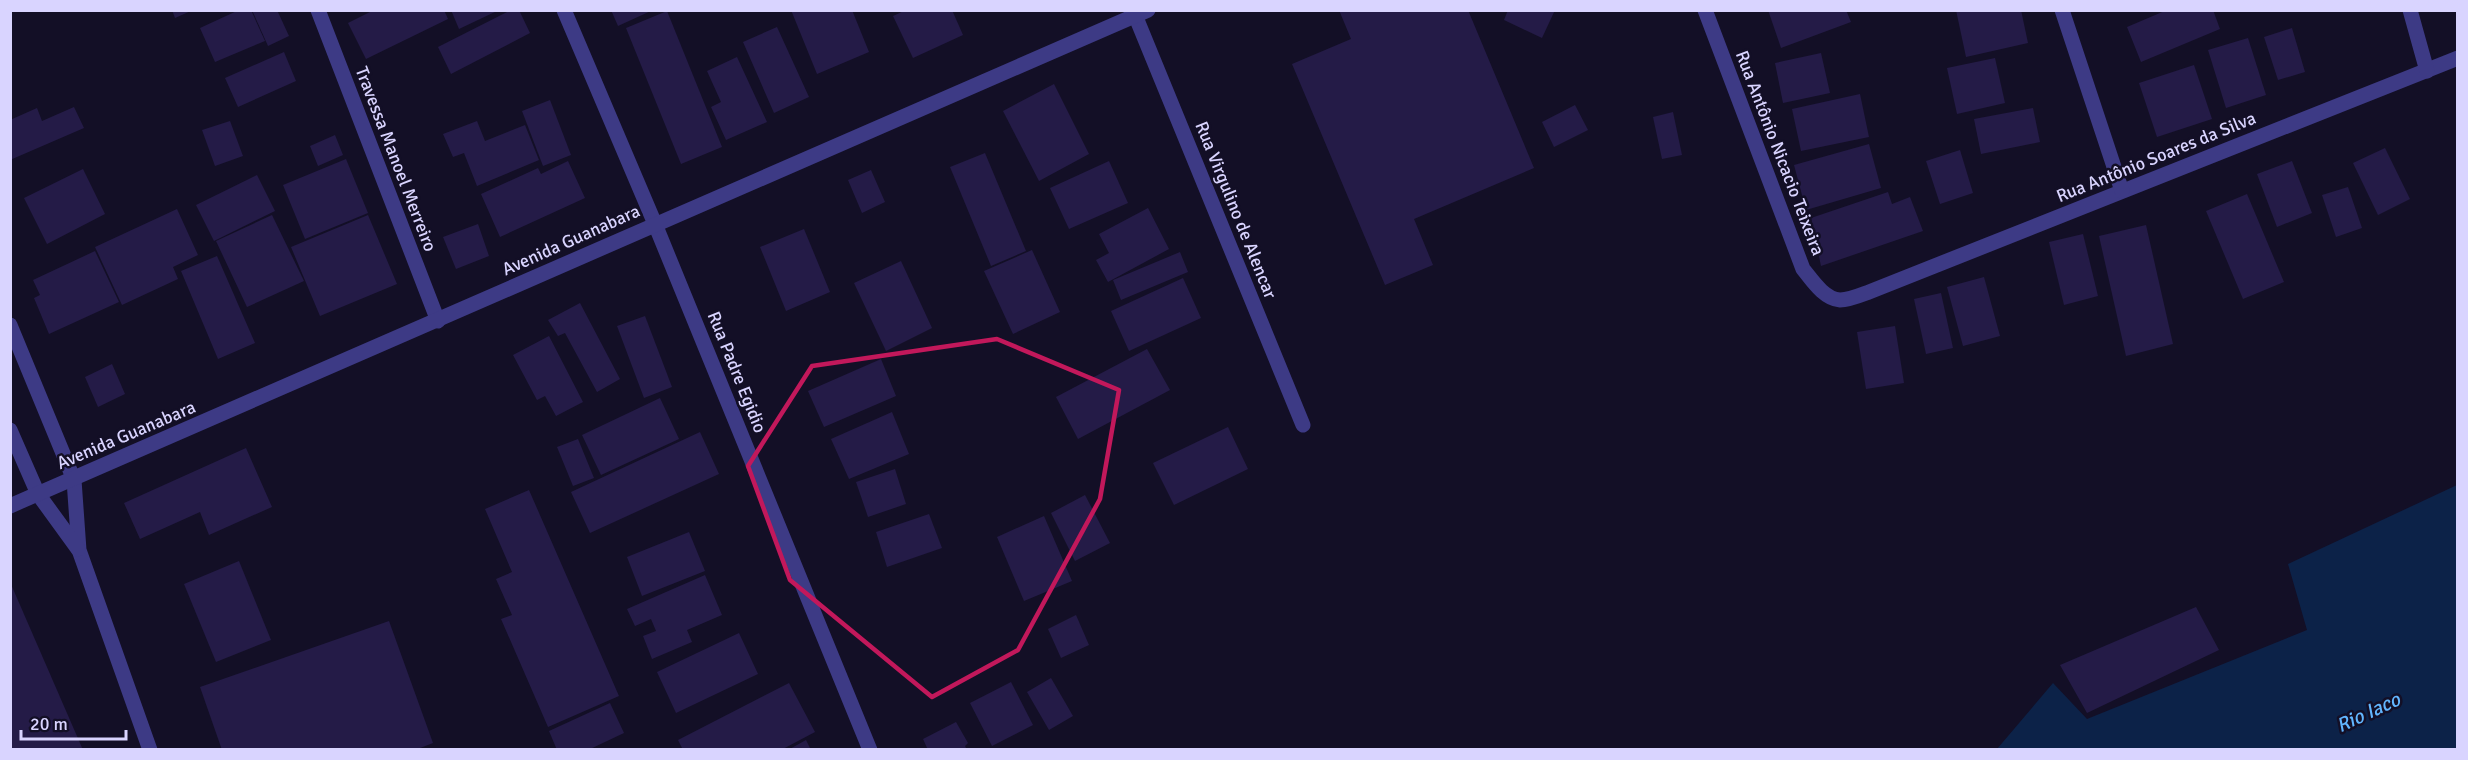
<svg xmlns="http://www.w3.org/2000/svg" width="2468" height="760" viewBox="0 0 2468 760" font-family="Signika,sans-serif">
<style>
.water{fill:#0c2248}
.building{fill:#241b47}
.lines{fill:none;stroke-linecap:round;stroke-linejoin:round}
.minor{stroke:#3d3a85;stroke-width:15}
.marked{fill:none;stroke:#c2185b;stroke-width:4.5;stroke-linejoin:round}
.labels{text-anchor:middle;stroke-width:5;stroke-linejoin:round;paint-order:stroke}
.street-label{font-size:18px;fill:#d9d4ff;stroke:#130f26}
.water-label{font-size:20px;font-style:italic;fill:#62b6ff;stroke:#130f26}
</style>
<rect width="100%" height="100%" fill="#130f26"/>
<path class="water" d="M2457 485V749H1997L2053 683 2087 719 2307 630 2288 564Z"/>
<g class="building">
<path d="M172 10H193L175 18Z"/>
<path d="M239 10H251L265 41 215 62 200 28Z"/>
<path d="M252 10H277L289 36 268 46Z"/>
<path d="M374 10H444L448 19 366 59 348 23Z"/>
<path d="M451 10H499L459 29Z"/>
<path d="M511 10H519L530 33 451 74 438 47Z"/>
<path d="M611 10H653L618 26Z"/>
<path d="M791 10H852L869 52 817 74Z"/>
<path d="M906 10H952L963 35 913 58 893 16Z"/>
<path d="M1339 10H1468L1534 168 1414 219 1433 265 1385 285 1292 64 1351 39Z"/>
<path d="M1508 10H1555L1542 38 1504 20Z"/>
<path d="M1768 10H1846L1851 22 1781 48Z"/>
<path d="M1956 10H2021L2028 43 1966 57Z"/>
<path d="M2167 10H2213L2220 29 2141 62 2127 27Z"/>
<path d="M667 11 722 147 681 164 626 28Z"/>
<path d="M777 27 809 97 774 113 743 42Z"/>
<path d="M2292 28 2305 72 2278 80 2264 37Z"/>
<path d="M2248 38 2266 95 2226 108 2208 50Z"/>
<path d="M284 52 296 81 238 107 225 78Z"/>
<path d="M1821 53 1830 93 1783 103 1775 63Z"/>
<path d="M737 57 767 122 726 140 711 107 721 102 707 71Z"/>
<path d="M1995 58 2005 103 1957 114 1947 68Z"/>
<path d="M2194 65 2212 119 2157 137 2139 83Z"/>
<path d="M1054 84 1089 154 1039 181 1003 111Z"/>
<path d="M1860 94 1869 137 1801 151 1792 109Z"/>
<path d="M550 100 571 155 543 166 522 111Z"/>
<path d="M1575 105 1588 130 1554 147 1542 122Z"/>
<path d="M74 107 84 128 10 160V120L37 108 42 121Z"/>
<path d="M2033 108 2040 142 1981 154 1974 119Z"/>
<path d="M1673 112 1682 155 1662 159 1653 117Z"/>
<path d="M230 121 243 156 215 166 202 130Z"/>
<path d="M477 121 485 141 525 125 539 160 477 186 464 153 453 157 443 134Z"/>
<path d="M335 135 343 155 318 166 310 146Z"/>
<path d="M1869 144 1881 188 1806 210 1794 165Z"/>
<path d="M2385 148 2410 199 2378 215 2353 163Z"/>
<path d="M1960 150 1973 193 1940 204 1926 161Z"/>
<path d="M985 153 1026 251 991 266 950 167Z"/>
<path d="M346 159 368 213 305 239 283 185Z"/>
<path d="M568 161 585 198 500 237 481 194 538 168 541 174Z"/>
<path d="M1109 161 1128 203 1069 229 1050 188Z"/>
<path d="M2292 161 2312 213 2277 227 2257 174Z"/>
<path d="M83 169 105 214 47 244 24 198Z"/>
<path d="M871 170 885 202 862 213 848 180Z"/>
<path d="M257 175 275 211 214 241 196 205Z"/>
<path d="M2348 187 2362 228 2336 237 2322 195Z"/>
<path d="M1888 192 1892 204 1910 197 1923 231 1821 266 1811 218Z"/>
<path d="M2247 194 2284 282 2243 299 2206 211Z"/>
<path d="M1148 208 1169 249 1108 282 1096 260 1109 253 1099 234Z"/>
<path d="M177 209 198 255 173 267 178 279 122 305 95 247Z"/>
<path d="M272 215 304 281 247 307 216 241Z"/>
<path d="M368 215 397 284 320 316 291 247Z"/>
<path d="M478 224 489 256 456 269 443 237Z"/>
<path d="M2146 225 2173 344 2126 356 2099 236Z"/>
<path d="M804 229 830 292 786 311 760 247Z"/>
<path d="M2083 234 2098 296 2064 305 2049 242Z"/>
<path d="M1032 250 1060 312 1013 334 984 271Z"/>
<path d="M95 251 119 302 49 334 34 298 40 295 33 280Z"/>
<path d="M1180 252 1188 272 1121 300 1113 280Z"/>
<path d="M217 256 255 343 218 359 181 271Z"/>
<path d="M901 261 932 328 886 351 854 283Z"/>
<path d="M1984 277 2000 336 1963 346 1947 287Z"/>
<path d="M1183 278 1201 318 1129 351 1111 311Z"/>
<path d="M1941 293 1953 348 1926 354 1914 299Z"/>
<path d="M580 303 620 379 597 392 565 333 558 336 548 320Z"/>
<path d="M645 316 672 387 644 398 617 326Z"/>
<path d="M1895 326 1904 383 1866 389 1857 332Z"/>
<path d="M549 336 583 402 556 416 545 396 537 400 513 355Z"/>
<path d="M1147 349 1170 390 1078 439 1056 397Z"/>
<path d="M881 359 896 396 824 427 808 391Z"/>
<path d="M112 364 125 394 98 407 85 377Z"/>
<path d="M660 398 679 439 601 475 582 435Z"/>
<path d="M892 412 909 454 849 479 831 439Z"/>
<path d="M1228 427 1248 469 1174 505 1153 463Z"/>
<path d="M700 432 719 474 590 533 571 492Z"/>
<path d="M578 439 594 478 573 486 557 447Z"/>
<path d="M246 448 272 507 209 535 200 512 140 539 124 503Z"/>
<path d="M895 469 906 504 868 517 856 482Z"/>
<path d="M529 490 619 696 548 727 501 619 512 615 496 579 512 572 485 509Z"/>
<path d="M1085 495 1110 543 1075 561 1051 513Z"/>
<path d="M929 514 942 548 887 567 876 532Z"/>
<path d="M1044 516 1072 581 1024 601 997 537Z"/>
<path d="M689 532 705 571 642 596 627 557Z"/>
<path d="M239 561 271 640 216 662 184 584Z"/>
<path d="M705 575 722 615 687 630 692 642 652 659 643 636 656 631 651 619 635 626 627 609Z"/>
<path d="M10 582 83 750H10Z"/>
<path d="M2196 607 2219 650 2087 713 2060 665Z"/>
<path d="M1076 615 1089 645 1061 658 1048 629Z"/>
<path d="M389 621 433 743 415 750H222L200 687Z"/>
<path d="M739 633 758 674 676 713 657 672Z"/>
<path d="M1051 678 1073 716 1049 730 1027 692Z"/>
<path d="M1011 682 1033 725 992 746 970 703Z"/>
<path d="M789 683 815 732 781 750H683L678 740Z"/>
<path d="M610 703 624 733 588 750H557L549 731Z"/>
<path d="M956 722 968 743 965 746 967 750H928L923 739Z"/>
<path d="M806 740 811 750H788Z"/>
</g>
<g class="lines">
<g class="minor">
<path d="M318 10 438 321"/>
<path d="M564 10 655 224 870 750"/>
<path d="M1133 10 1303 425"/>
<path d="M1705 10 1803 269C1812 280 1824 299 1840 300 1849 300 1861 295 1869 292L2458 58"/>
<path d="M2062 10 2122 191"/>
<path d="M2410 10 2427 71"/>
<path d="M10 325 74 480 79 550 150 750"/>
<path d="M10 430 38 494 78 549"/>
<path d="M10 506 1148 10"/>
</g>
</g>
<path class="marked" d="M997 339 1119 390 1100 499 1018 650 932 697 790 580 748 466 812 366Z"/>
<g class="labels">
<g class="street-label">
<text transform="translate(1780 153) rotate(69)" y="6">Rua Antônio Nicacio Teixeira</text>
<text transform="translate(2156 157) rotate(-22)" y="6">Rua Antônio Soares da Silva</text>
<text transform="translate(396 159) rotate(69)" y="6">Travessa Manoel Merreiro</text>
<text transform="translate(1236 210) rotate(68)" y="6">Rua Virgulino de Alencar</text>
<text transform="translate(571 240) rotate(-24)" y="6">Avenida Guanabara</text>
<text transform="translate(737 372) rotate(68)" y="6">Rua Padre Egidio</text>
<text transform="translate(126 435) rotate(-23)" y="6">Avenida Guanabara</text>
</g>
<g class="water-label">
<text transform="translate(2368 712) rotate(-25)" y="7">Rio Iaco</text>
</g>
</g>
<rect width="2468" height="760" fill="none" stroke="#d9d4ff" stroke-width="24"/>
<path d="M21 730v9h105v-9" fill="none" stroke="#d9d4ff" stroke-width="3"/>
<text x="30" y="730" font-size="18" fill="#d9d4ff" stroke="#130f26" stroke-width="4.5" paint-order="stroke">20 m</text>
</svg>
